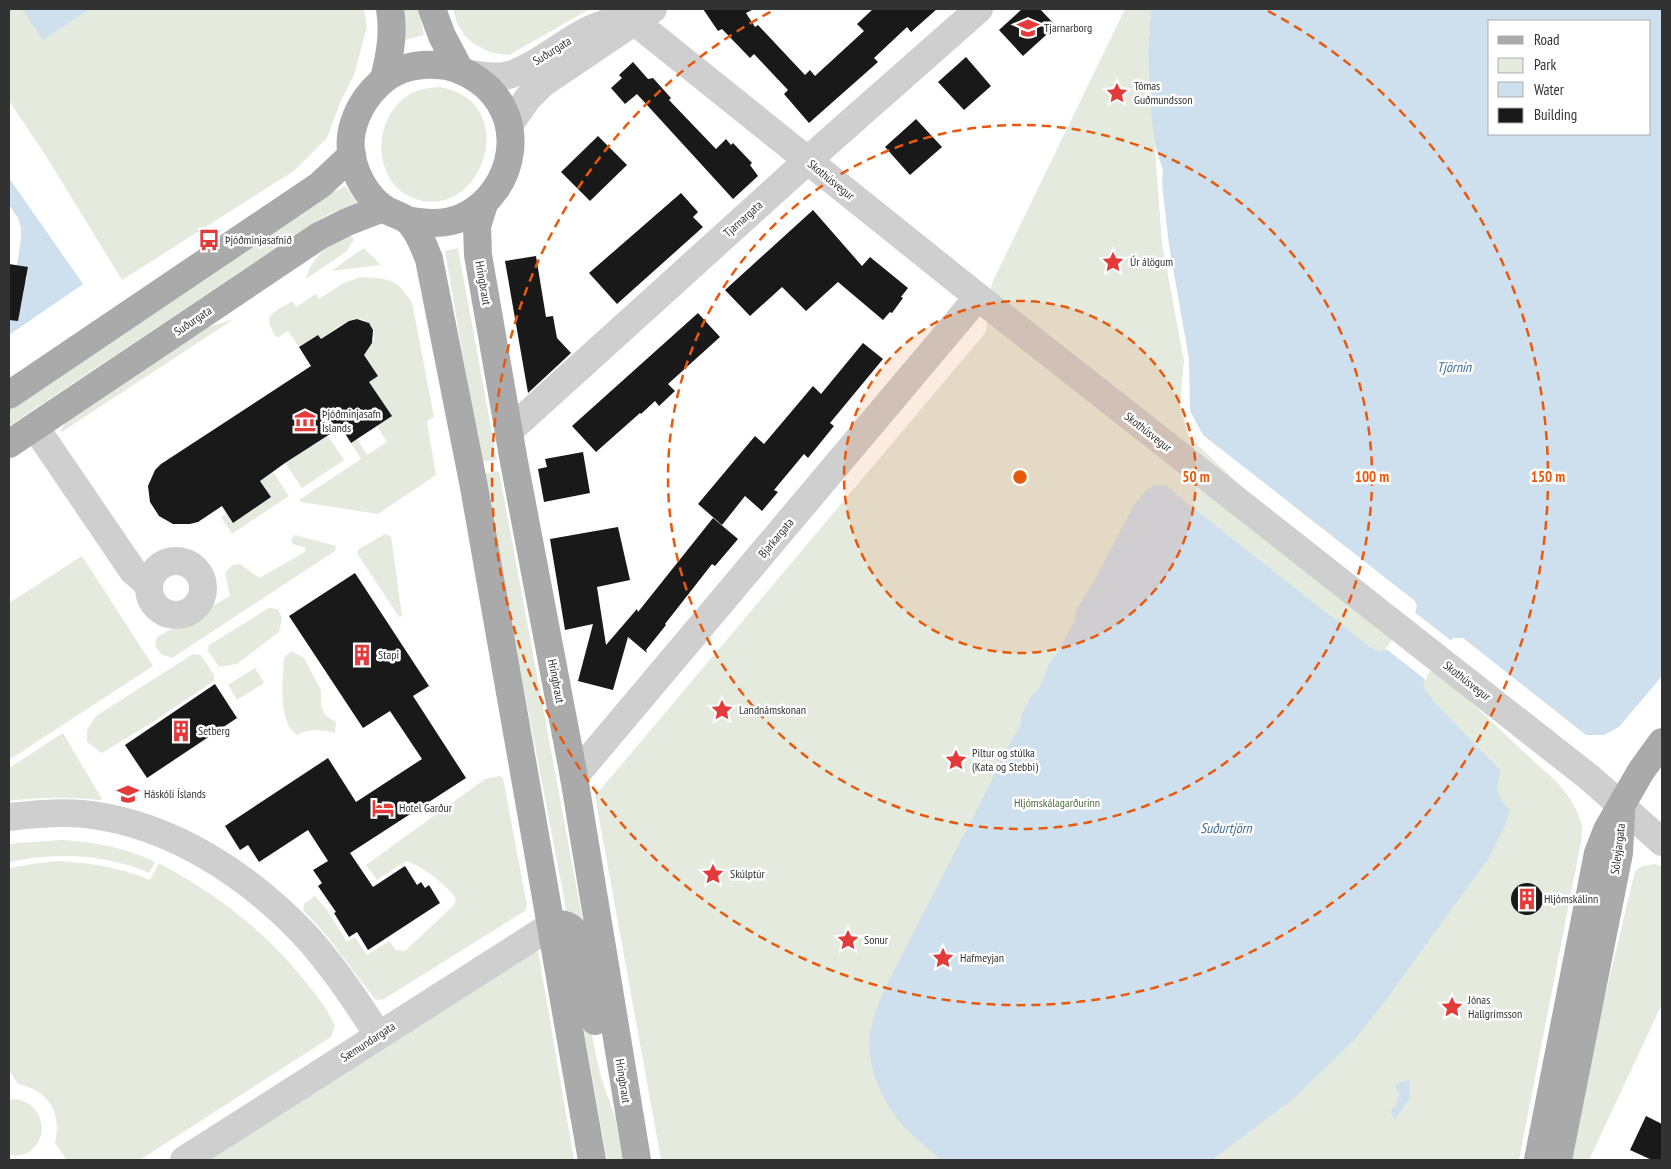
<svg xmlns="http://www.w3.org/2000/svg" width="1671" height="1169" viewBox="0 0 1671 1169" font-family="'PT Sans Narrow',sans-serif">
<style>
.green{fill:#e4ebde}
.water{fill:#cedfed;fill-rule:evenodd}
.pier{fill:#fff}
.building{fill:#191919}
.lines{fill:none;stroke-linecap:round;stroke-linejoin:round}
.minor{stroke:#cfcfcf;stroke-width:28}
.major{stroke:#aaa;stroke-width:28}
.ring{fill:none;stroke:#e8590c;stroke-width:2.5;stroke-dasharray:9 6}
.labels{text-anchor:middle;stroke-width:5;stroke-linejoin:round;paint-order:stroke}
.poi-label{font-size:12px;fill:#323232;stroke:#fff;text-anchor:start}
.street-label{font-size:12px;fill:#323232;stroke:#fff}
.park-label{font-size:12px;fill:#526e3f;stroke:#fff}
.water-label{font-size:14px;font-style:italic;fill:#406d94;stroke:#fff}
.centre{fill:#e8590c;stroke:#fff;stroke-width:2.5}
.ring-label{font-size:15px;text-anchor:middle;font-weight:bold;fill:#e8590c;stroke:#fff;stroke-width:5;stroke-linejoin:round;paint-order:stroke}
</style>
<rect width="100%" height="100%" fill="#fff"/>
<g class="green">
<path d="M9 9H364L367 27 354 75 340 103 327 138 294 171 122 280 44 153 9 101Z"/>
<path d="M403 9H418L424 35 405 40Z"/>
<path d="M453 9H590L509 55 492 53 474 44 465 36 457 23Z"/>
<path d="M1125 9H1151L1148 57 1162 243 1184 361 1180 406 1188 436 1541 768C1559 782 1577 803 1582 826 1583 831 1581 837 1581 842L1519 1160H661L595 796 986 332 992 283Z"/>
<path d="M439 87C519 99 487 212 423 201 372 192 368 119 410 94 419 89 428 88 439 87Z"/>
<path d="M345 186 357 203 329 214 301 231 9 426V410L329 194Z"/>
<path d="M350 235 354 239 347 251 306 279C311 257 330 243 350 235Z"/>
<path d="M364 248 381 265 331 271Z"/>
<path d="M458 248 497 460 481 462 445 251Z"/>
<path d="M360 277 380 278 391 281 399 286 412 302 434 417 427 421 436 475 378 514 301 502 299 500 361 459 351 443 357 439 367 455 387 442 377 426 391 416 369 382 378 376 361 353C366 350 370 347 373 342 378 330 367 317 355 319 343 321 330 333 321 339L318 335 299 347 288 331 277 338C261 314 271 315 292 301L296 307 316 294 319 299 342 284Z"/>
<path d="M234 319 60 433 67 419 205 328Z"/>
<path d="M328 436 344 460 302 488 285 463Z"/>
<path d="M499 471 583 922 567 914 483 474Z"/>
<path d="M273 472 289 496 232 534 221 517 227 514 233 523 271 497 260 480Z"/>
<path d="M385 534 391 536 402 616 399 617 357 553 359 549Z"/>
<path d="M295 535 336 546 335 551 172 658 161 654 155 646 157 637 230 596 225 573 232 565 240 564 259 578 305 552 306 548 293 544 291 540Z"/>
<path d="M82 556 153 666 9 760V603Z"/>
<path d="M269 608 278 609 282 618 279 632 237 664 219 667 208 651 209 645Z"/>
<path d="M291 651 304 658 321 690V705L325 715 336 722 335 733C321 730 310 728 297 735 277 721 283 680 284 658Z"/>
<path d="M193 654 201 655 214 675V681L156 720 102 753 87 742V730L96 716Z"/>
<path d="M255 668 264 683 237 700 228 685Z"/>
<path d="M63 733 102 799 100 800C69 797 39 797 9 801V768Z"/>
<path d="M499 776 503 778 527 905 525 911 384 999 377 1000 374 998 327 936 303 910 304 904 315 896 327 910 347 942 355 937 367 955 389 941 396 950 405 951 454 905 456 898C444 883 424 867 406 861L377 880 366 865 485 779Z"/>
<path d="M63 840C95 842 127 848 155 862L149 873C105 854 55 852 9 862V845L17 843Z"/>
<path d="M60 861C92 863 121 868 150 880L159 863C215 893 265 931 305 981 316 995 328 1009 335 1026L331 1037 140 1160H67L55 1143C62 1112 49 1091 18 1084L9 1070V868L38 863Z"/>
<path d="M1655 864 1662 867V1004L1589 1160H1566L1635 871 1643 866Z"/>
<path d="M537 945 574 1160H208Z"/>
<path d="M569 947 577 959 597 1060 602 1080 615 1117 623 1160H607Z"/>
<path d="M16 1099C56 1108 46 1161 9 1155V1100Z"/>
</g>
<g class="water">
<path d="M22 9H89L43 40Z"/>
<path d="M1151 9H1662V676L1619 727 1604 735H1586L1463 638H1453L1425 674 1423 686 1433 701 1501 771C1494 787 1497 798 1510 810L1505 825 1488 859 1385 1001 1354 1040 1293 1099 1212 1160H941C929 1150 917 1140 906 1129 883 1104 866 1068 870 1034 872 1018 880 1001 886 986L989 786 1003 755 1020 727 1022 714 1030 698 1040 687 1049 664 1057 654 1074 621 1077 609 1095 579 1134 505 1146 490 1156 485H1164L1171 489 1183 500 1371 648 1380 652 1389 650 1415 613 1417 606 1415 601 1203 435 1190 411 1189 359 1169 245 1162 184 1163 171 1155 144 1150 106 1148 53ZM1490 21H1650V134H1490Z"/>
<path d="M9 178 83 284 9 335V304L21 306 24 290 18 289 19 281 26 282 28 268 17 265 21 239V228L18 218 9 205Z"/>
<path d="M1409 1080 1410 1099 1395 1119 1390 1112 1392 1108 1397 1106 1396 1101 1398 1096 1401 1095 1397 1091 1395 1084Z"/>
</g>
<path class="pier" d="M1413 611 1453 642 1427 675 1426 680 1385 648 1387 647Z"/>
<g class="building">
<path d="M703 9H754L746 13 755 27 758 25 805 75 810 70 815 76 864 31 857 24 873 9H937L911 32 907 27 874 58 878 62 809 123 784 94 788 90 754 54 750 58 722 29 718 31Z"/>
<path d="M1022 9H1040L1056 26 1023 56 999 30Z"/>
<path d="M966 57 991 86 964 110 938 82Z"/>
<path d="M633 62 648 79 653 78 671 98 669 100 716 149 726 139 731 145 733 143 752 163 750 165 758 176 733 199 637 94 625 104 611 88 622 78 619 75Z"/>
<path d="M916 119 942 147 910 175 885 147Z"/>
<path d="M598 136 627 165 590 201 561 172Z"/>
<path d="M681 193 698 212 693 217 703 227 617 304 589 273Z"/>
<path d="M813 210 862 266 870 257 908 288 901 297 903 298 892 313 890 312 883 320 838 282 806 311 782 287 750 316 725 290Z"/>
<path d="M536 256 546 317 553 316 557 338 571 353 528 393 505 261Z"/>
<path d="M9 264 28 267 18 321 9 320Z"/>
<path d="M698 313 720 337 668 384 675 391 659 406 655 401 641 414 640 413 596 452 572 426Z"/>
<path d="M357 319 369 323 373 330 372 343 364 355 378 376 369 382 392 416 351 443 341 427 285 463 260 481 271 497 233 523 222 506 198 522 190 524H173L159 516 150 502 148 486 155 470 161 464 311 366 299 347 318 335 321 339 349 321Z"/>
<path d="M863 343 883 359 830 423 834 426 808 458 804 454 774 490 778 492 762 511 745 496 722 525 698 504 755 436 764 444 813 386 821 394Z"/>
<path d="M583 452 590 493 544 502 538 469 547 467 545 459Z"/>
<path d="M713 518 738 539 715 566 712 564 665 624 666 625 646 650 647 653 628 637 613 690 578 681 593 624 565 630 550 539 618 527 630 580 597 587 606 645 637 609 638 612Z"/>
<path d="M355 573 429 686 413 696 466 778 350 853 373 887 405 866 417 885 421 882 425 888 429 885 440 903 368 950 357 932 349 937 334 913 336 912 318 886 322 883 313 870 328 861 308 830 259 862 248 845 240 850 225 826 328 758 356 802 422 759 390 711 363 728 289 616Z"/>
<path d="M215 684 237 718 147 778 125 745Z"/>
<circle cx="1527" cy="899" r="16"/>
<path d="M1646 1116 1662 1124V1160H1652L1630 1150Z"/>
</g>
<g class="lines">
<g class="minor">
<path d="M634 21 978 297 1590 778 1662 842"/>
<path d="M469 74C484 76 501 79 515 73 554 58 580 24 623 20"/>
<path d="M509 125 528 98 542 84 653 9"/>
<path d="M35 427 133 571 149 585"/>
<path d="M509 431 826 144 979 9"/>
<circle cx="176" cy="588" r="27"/>
<path d="M574 777 978 297"/>
<path d="M9 817C34 814 67 811 92 815 173 826 248 875 304 934 332 964 356 1000 378 1035"/>
<path d="M184 1160 552 925"/>
</g>
<g class="major">
<path d="M432 9 442 36 460 70"/>
<path d="M384 79C390 55 394 33 390 9"/>
<path d="M484 204 477 226 478 255 514 462 574 777 637 1160"/>
<path d="M407 220C426 224 446 225 463 217 517 191 529 115 478 80 465 71 451 65 436 65 415 64 395 69 380 83 360 101 346 130 352 157 356 177 367 196 383 208 390 213 400 215 407 220 418 229 424 247 429 259L474 487 592 1160"/>
<path d="M9 395 320 185 352 155"/>
<path d="M9 444 319 236 347 222 383 208"/>
<path d="M552 925C560 923 567 924 573 930 583 941 592 1003 595 1021"/>
<path d="M1538 1160 1598 853 1607 830 1641 771 1662 742"/>
<path d="M1558 1160 1619 853 1621 813"/>
</g>
</g>
<circle cx="1020" cy="477" r="176" fill="#e8590c" fill-opacity=".12"/>
<g class="ring">
<circle cx="1020" cy="477" r="176"/>
<circle cx="1020" cy="477" r="352"/>
<path d="M1268 11A528 528 0 1 1 772 11"/>
</g>
<defs>
<g id="school-bare" transform="scale(1.725)"><path d="M0-5L7-2L0 1L-7-2ZM-4 1L0 2.5L4 1V4Q0 6-4 4Z" fill="#e33a3a" stroke="#fff" stroke-width="2.5" paint-order="stroke"/></g>
<g id="sight-bare" transform="scale(1.725)"><path d="M0-6L1.8-2.2L6-1.7L2.9 1.2L3.7 5.4L0 3.3L-3.7 5.4L-2.9 1.2L-6-1.7L-1.8-2.2Z" fill="#e33a3a" stroke="#fff" stroke-width="2.5" paint-order="stroke"/></g>
<g id="bus-bare" transform="scale(1.725)"><path d="M-5-6H5V4H4V6H2V4H-2V6H-4V4H-5ZM-3.5-4V0h7V-4ZM-3.5 1.2v1.5H-2V1.2ZM2 1.2v1.5H3.5V1.2Z" fill="#e33a3a" stroke="#fff" stroke-width="2.5" paint-order="stroke"/></g>
<g id="museum-bare" transform="scale(1.725)"><path d="M0-6L6-3V-2H-6V-3ZM-5-1h2V3h-2ZM-1-1h2V3h-2ZM3-1h2V3H3ZM-6 4H6V6H-6Z" fill="#e33a3a" stroke="#fff" stroke-width="2.5" paint-order="stroke"/></g>
<g id="building-bare" transform="scale(1.725)"><path d="M-4-6H4V6H1V3H-1V6H-4ZM-2.5-4.3h1.7v1.8h-1.7ZM.8-4.3h1.7v1.8H.8ZM-2.5-1h1.7V.8h-1.7ZM.8-1h1.7V.8H.8Z" fill="#e33a3a" stroke="#fff" stroke-width="2.5" paint-order="stroke"/></g>
<g id="university-bare" transform="scale(1.725)"><path d="M0-5L7-2L0 1L-7-2ZM-4 1L0 2.5L4 1V4Q0 6-4 4Z" fill="#e33a3a" stroke="#fff" stroke-width="2.5" paint-order="stroke"/></g>
<g id="hotel-bare" transform="scale(1.725)"><path d="M-6-4.5h1.5V1H6V5H4.5V3h-9V5H-6ZM-4 0a1.8 1.8 0 1 1 3.6 0ZM.5 0V-2.5h3Q6-2.5 6 0Z" fill="#e33a3a" stroke="#fff" stroke-width="2.5" paint-order="stroke"/></g>
</defs>
<g fill-rule="evenodd">
<use href="#school-bare" x="1028" y="28"/>
<use href="#sight-bare" x="1117" y="93"/>
<use href="#bus-bare" x="209" y="240"/>
<use href="#sight-bare" x="1113" y="262"/>
<use href="#museum-bare" x="305" y="421"/>
<use href="#building-bare" x="362" y="655"/>
<use href="#sight-bare" x="722" y="710"/>
<use href="#building-bare" x="181" y="731"/>
<use href="#sight-bare" x="956" y="760"/>
<use href="#university-bare" x="128" y="794"/>
<use href="#hotel-bare" x="383" y="808"/>
<use href="#sight-bare" x="713" y="874"/>
<use href="#building-bare" x="1527" y="899"/>
<use href="#sight-bare" x="848" y="940"/>
<use href="#sight-bare" x="943" y="958"/>
<use href="#sight-bare" x="1452" y="1007"/>
</g>
<g class="labels">
<g class="poi-label">
<text x="1044" y="32">Tjarnarborg</text>
<text x="1134" y="90">Tómas<tspan x="1134" dy="14">Guðmundsson</tspan></text>
<text x="225" y="244">Þjóðminjasafnið</text>
<text x="1130" y="266">Úr álögum</text>
<text x="322" y="418">Þjóðminjasafn<tspan x="322" dy="14">Íslands</tspan></text>
<text x="378" y="659">Stapi</text>
<text x="739" y="714">Landnámskonan</text>
<text x="198" y="735">Setberg</text>
<text x="972" y="757">Piltur og stúlka<tspan x="972" dy="14">(Kata og Stebbi)</tspan></text>
<text x="144" y="798">Háskóli Íslands</text>
<text x="399" y="812">Hotel Garður</text>
<text x="730" y="878">Skúlptúr</text>
<text x="1544" y="903">Hljómskálinn</text>
<text x="864" y="944">Sonur</text>
<text x="960" y="962">Hafmeyjan</text>
<text x="1468" y="1004">Jónas<tspan x="1468" dy="14">Hallgrímsson</tspan></text>
</g>
<g class="street-label">
<text transform="translate(552 51) rotate(-32)" y="4">Suðurgata</text>
<text transform="translate(831 180) rotate(39)" y="4">Skothúsvegur</text>
<text transform="translate(743 219) rotate(-42)" y="4">Tjarnargata</text>
<text transform="translate(483 283) rotate(80)" y="4">Hringbraut</text>
<text transform="translate(193 321) rotate(-34)" y="4">Suðurgata</text>
<text transform="translate(1148 432) rotate(38)" y="4">Skothúsvegur</text>
<text transform="translate(776 538) rotate(-50)" y="4">Bjarkargata</text>
<text transform="translate(556 681) rotate(79)" y="4">Hringbraut</text>
<text transform="translate(1467 681) rotate(38)" y="4">Skothúsvegur</text>
<text transform="translate(1618 849) rotate(-83)" y="4">Sóleyjargata</text>
<text transform="translate(368 1042) rotate(-33)" y="4">Sæmundargata</text>
<text transform="translate(623 1081) rotate(81)" y="4">Hringbraut</text>
</g>
<g class="park-label">
<text x="1057" y="807">Hljómskálagarðurinn</text>
</g>
<g class="water-label">
<text x="1454" y="372">Tjörnin</text>
<text x="1226" y="833">Suðurtjörn</text>
</g>
</g>
<circle cx="1020" cy="477" r="8" class="centre"/>
<g class="ring-label">
<text x="1196" y="482">50 m</text>
<text x="1372" y="482">100 m</text>
<text x="1548" y="482">150 m</text>
</g>
<rect width="1671" height="1169" fill="none" stroke="#323232" stroke-width="20"/>
<rect x="1488" y="20" width="162" height="115" fill="#ffffff" stroke="#adadad"/>
<rect x="1498" y="36" width="25" height="8" fill="#aaaaaa" stroke="#adadad"/>
<text x="1534" y="45" font-size="15" fill="#323232">Road</text>
<rect x="1498" y="58" width="25" height="15" fill="#e4ebde" stroke="#adadad"/>
<text x="1534" y="70" font-size="15" fill="#323232">Park</text>
<rect x="1498" y="82" width="25" height="15" fill="#cedfed" stroke="#adadad"/>
<text x="1534" y="95" font-size="15" fill="#323232">Water</text>
<rect x="1498" y="108" width="25" height="15" fill="#191919" stroke="#adadad"/>
<text x="1534" y="120" font-size="15" fill="#323232">Building</text>
</svg>
